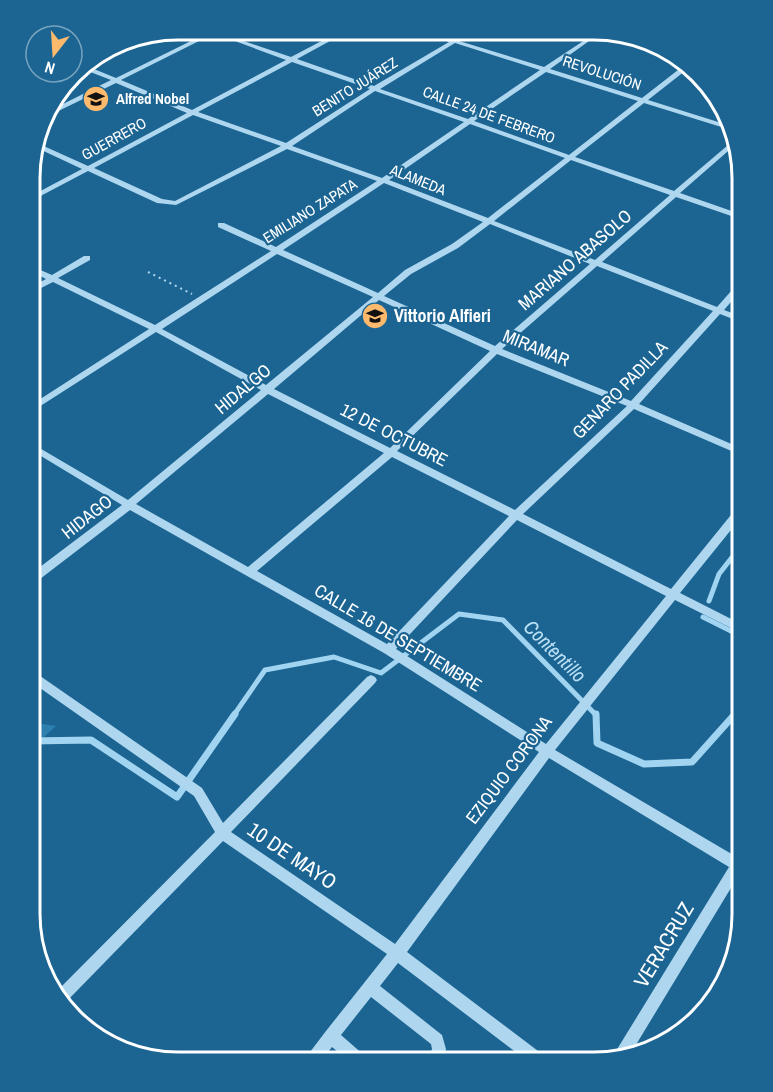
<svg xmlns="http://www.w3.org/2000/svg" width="773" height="1092" viewBox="0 0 773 1092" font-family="'Archivo Narrow',sans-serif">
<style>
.green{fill:#2d7faf}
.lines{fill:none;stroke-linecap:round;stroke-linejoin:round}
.stream-far1{stroke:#a1d4f0;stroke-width:5}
.stream{stroke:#a1d4f0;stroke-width:7}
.path{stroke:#aed7ef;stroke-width:2;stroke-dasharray:2 4;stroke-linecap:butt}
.minor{fill:#aed7ef;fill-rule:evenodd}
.labels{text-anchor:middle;stroke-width:4.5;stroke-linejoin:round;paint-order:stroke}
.far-street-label{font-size:15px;fill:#fff;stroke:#1c6593}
.far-poi-label{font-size:15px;font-weight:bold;fill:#fff;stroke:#1c6593;text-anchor:start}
.street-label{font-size:18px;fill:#fff;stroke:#1c6593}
.poi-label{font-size:18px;font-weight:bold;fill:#fff;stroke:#1c6593;text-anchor:start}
.water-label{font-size:20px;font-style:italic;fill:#bae0f5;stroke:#1c6593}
.near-street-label{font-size:21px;fill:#fff;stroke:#1c6593}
.rim{fill:none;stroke:#fff;stroke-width:3}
</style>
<rect width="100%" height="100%" fill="#1c6593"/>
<path class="green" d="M30 722 56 726 30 750Z"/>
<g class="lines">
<g class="stream-far1">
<path d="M709 601 719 574 737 551H743"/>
<path d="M703 617 743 637"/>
<path d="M234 715 265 670 334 657 381 673 459 614 503 620 596 715"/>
<path d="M734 715 743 705"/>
</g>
<g class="stream">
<path d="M596 714 597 743 644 764 692 762 735 714"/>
<path d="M30 741 91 740 177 797 235 714"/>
</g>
<path class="path" d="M148 272 192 294"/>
<path class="minor" d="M603 31 550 69 642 98 687 63 690 67 648 100 731 126V130L644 103 575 157 674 191 734 140 735 145 680 193 743 215V220L676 197 602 262 717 307 740 281H743V288L724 310 743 317V323L720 314 639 404 743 449V456L634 409 523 514 671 589 739 505 743 504V515L680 593 743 625V634L675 600 555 750 735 856 738 851 743 849V874L740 873 631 1053 614 1057 616 1051 729 867 549 758 407 952 546 1057 548 1062H529L398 963 380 986 442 1035 446 1049 442 1062H427L432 1049 431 1044 371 997 341 1035 365 1056 367 1061H349L332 1047 321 1061H305L307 1056 326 1031 387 954 223 841 65 1003 56 992 215 832 194 796 30 681V669L202 788 223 823 367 677 371 675 375 677 377 680 375 683 231 832 395 944 539 752 384 653 130 510 40 579H32L31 576 32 573 122 505 31 450V443L128 500 261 390 156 332 31 412V405L149 329 53 282 31 293V287L46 279 31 271V266L52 275 84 256H90V260L58 278 155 325 271 251 218 227V223H224L276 247 377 181 287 149 176 205 157 203 88 171 31 201V196L82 169 35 147 37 143 88 166 187 113 116 83 46 117 47 112 111 80 80 68 84 65 116 78 199 37H207L121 80 192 110 286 60 224 37H232L291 57 333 35H341L297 59 374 86 449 42 428 34H437L454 39 463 33H471L459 41 544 67 597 32ZM455 43 540 70 468 119 380 89ZM292 62 370 89 286 143 198 112ZM546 72 638 101 569 155 474 121ZM375 91 464 122 382 178 292 146ZM193 115 281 146 175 201 162 199 94 168ZM470 124 565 158 488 218 389 180ZM571 160 670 195 595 260 494 221ZM384 183 483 222 452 244 405 270 378 293 283 250ZM490 224 590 264 495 346 384 296 411 274 458 248ZM277 254 373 297 266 385 162 329ZM597 266 713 311 631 401 502 349ZM379 300 490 351 390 448 274 389ZM497 354 627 406 515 510 397 451ZM268 394 384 453 248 567 136 504ZM392 457 509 516 387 644 257 571ZM517 520 666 596 546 744 396 649Z"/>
</g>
<defs>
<g id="school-disc" transform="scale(1.35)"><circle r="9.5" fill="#feba6c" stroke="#1c6593"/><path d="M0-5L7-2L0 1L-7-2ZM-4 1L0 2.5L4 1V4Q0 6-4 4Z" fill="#111"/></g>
</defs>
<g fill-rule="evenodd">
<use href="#school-disc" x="96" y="99"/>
<use href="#school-disc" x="375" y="316"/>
</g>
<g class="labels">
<g class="far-street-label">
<text transform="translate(602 73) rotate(18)" y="5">REVOLUCIÓN</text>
<text transform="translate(355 87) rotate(-32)" y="5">BENITO JUÁREZ</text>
<text transform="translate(489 115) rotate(20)" y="5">CALLE 24 DE FEBRERO</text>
<text transform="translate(114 139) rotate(-29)" y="5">GUERRERO</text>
<text transform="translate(418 180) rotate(22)" y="5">ALAMEDA</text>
<text transform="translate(310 211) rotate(-32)" y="5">EMILIANO ZAPATA</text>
</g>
<g class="far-poi-label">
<text x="116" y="104">Alfred Nobel</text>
</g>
<g class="street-label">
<text transform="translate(575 260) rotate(-41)" y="6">MARIANO ABASOLO</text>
<text transform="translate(536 348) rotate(22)" y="6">MIRAMAR</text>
<text transform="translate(243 389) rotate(-40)" y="6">HIDALGO</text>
<text transform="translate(620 390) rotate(-46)" y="6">GENARO PADILLA</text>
<text transform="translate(394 435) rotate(27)" y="6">12 DE OCTUBRE</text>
<text transform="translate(87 517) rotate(-38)" y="6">HIDAGO</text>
<text transform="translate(398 638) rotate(31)" y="6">CALLE 16 DE SEPTIEMBRE</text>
<text transform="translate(509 770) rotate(-53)" y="6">EZIQUIO CORONA</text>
</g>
<g class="poi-label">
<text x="394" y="322">Vittorio Alfieri</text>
</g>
<g class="water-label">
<text transform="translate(555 651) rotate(45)" y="7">Contentillo</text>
</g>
<g class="near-street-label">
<text transform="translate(292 856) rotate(34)" y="7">10 DE MAYO</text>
<text transform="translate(664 945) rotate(-59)" y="7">VERACRUZ</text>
</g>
</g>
<path d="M0 0H773V1092H0ZM178 40H594A138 138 0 0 1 732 178V914A138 138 0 0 1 594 1052H178A138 138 0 0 1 40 914V178A138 138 0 0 1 178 40Z" fill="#1c6593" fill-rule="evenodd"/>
<path class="rim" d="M178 40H594A138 138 0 0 1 732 178V914A138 138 0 0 1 594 1052H178A138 138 0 0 1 40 914V178A138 138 0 0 1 178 40Z"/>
<g transform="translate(54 54) rotate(197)"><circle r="28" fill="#1c6593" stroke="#77a3be" stroke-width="1.5"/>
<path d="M0-4.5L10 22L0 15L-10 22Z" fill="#feba6c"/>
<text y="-9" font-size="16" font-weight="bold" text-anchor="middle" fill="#ffffff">N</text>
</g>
</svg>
